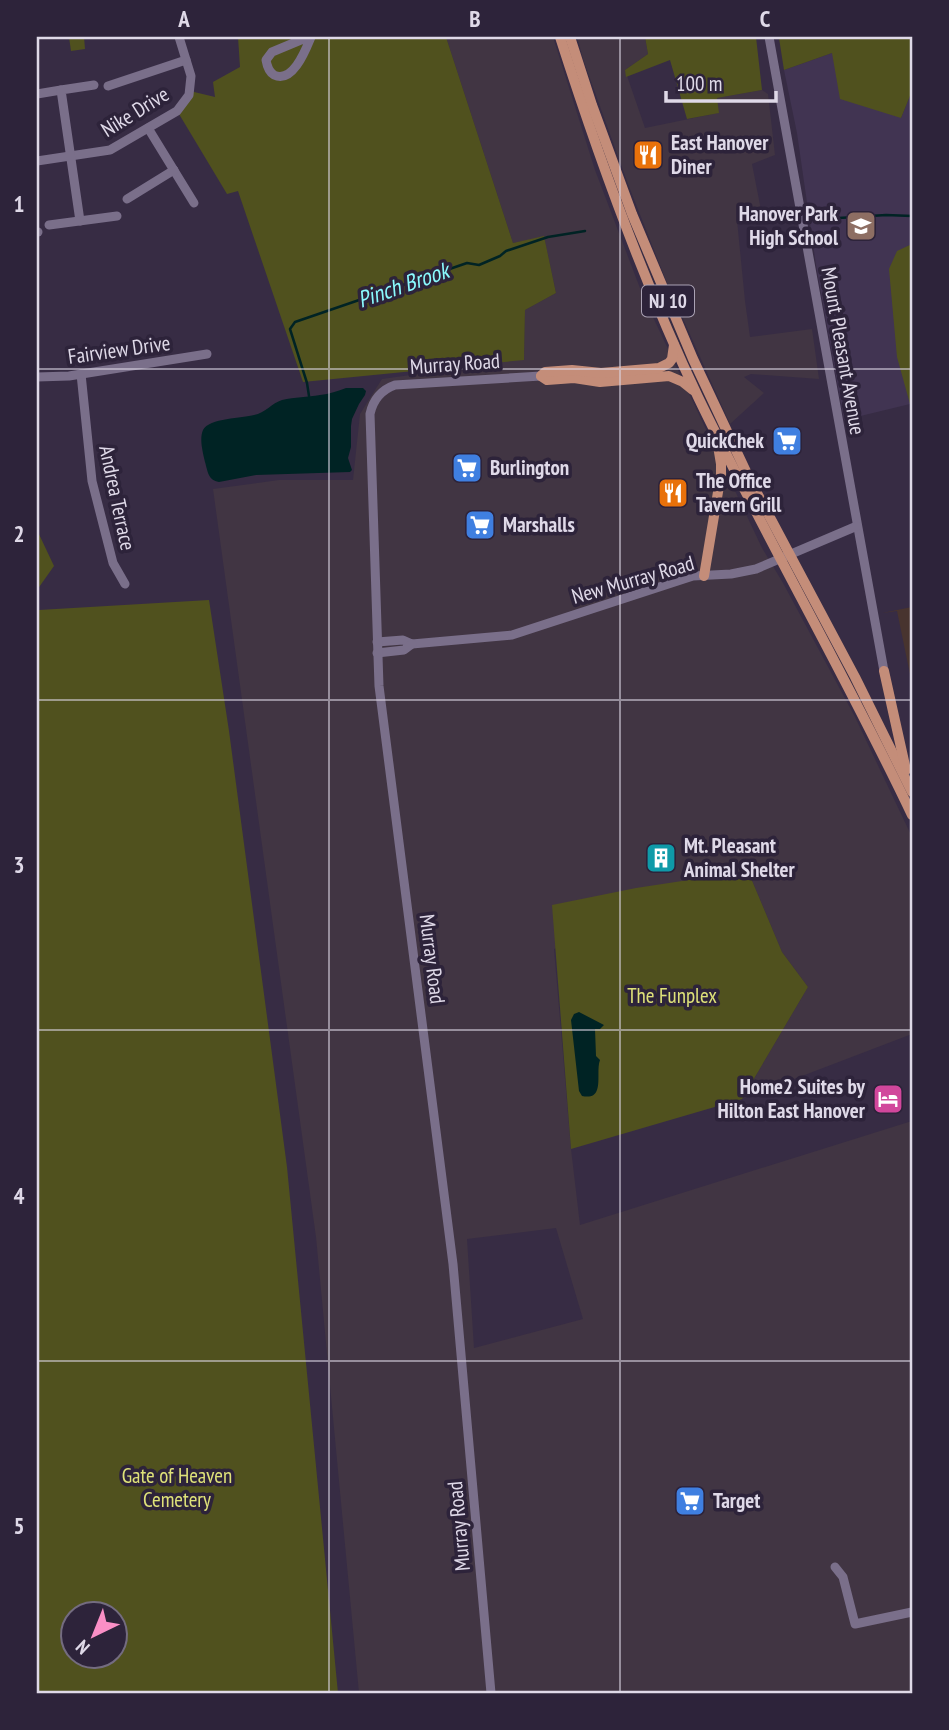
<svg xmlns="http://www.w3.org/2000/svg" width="949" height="1730" viewBox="0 0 949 1730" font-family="'PT Sans Narrow',sans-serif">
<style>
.commercial{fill:#413543;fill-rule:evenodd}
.industrial{fill:#48342f}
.built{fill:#413452}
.green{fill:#50511e;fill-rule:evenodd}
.water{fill:#002324}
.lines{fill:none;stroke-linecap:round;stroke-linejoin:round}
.stream{stroke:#002324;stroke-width:2.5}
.minor{stroke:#7a6f8a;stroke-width:9}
.major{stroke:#c48d79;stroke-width:10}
.grid{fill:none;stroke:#dfd9e8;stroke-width:2;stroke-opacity:0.55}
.labels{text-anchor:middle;stroke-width:7;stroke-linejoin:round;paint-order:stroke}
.shield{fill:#2d233a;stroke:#aaa2b4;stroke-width:2}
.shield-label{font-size:19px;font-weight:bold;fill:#dfd9e8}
.street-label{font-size:21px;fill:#dfd9e8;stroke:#2d233a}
.poi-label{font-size:21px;font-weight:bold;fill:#dfd9e8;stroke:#2d233a;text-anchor:start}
.park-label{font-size:21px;fill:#dfe279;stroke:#2d233a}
.water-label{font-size:23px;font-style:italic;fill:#8afafe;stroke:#2d233a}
.neatline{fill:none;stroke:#dfd9e8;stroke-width:2.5}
.grid-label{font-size:23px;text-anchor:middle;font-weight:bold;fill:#dfd9e8}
</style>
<rect width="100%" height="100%" fill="#372c44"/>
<g class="commercial">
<path d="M446 37H553L595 170 643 296 762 548 783 583 855 717 912 837V1034L742 1099 808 987 782 952 748 871 554 949 571 1149 580 1225 912 1121V1693H359L316 1237 213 489 279 480H353L360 414 382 379 524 359 525 310 556 293 544 237 513 243ZM556 1228 583 1319 474 1348 467 1239Z"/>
<path d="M577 37H645L648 54 625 70 645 128 718 113 716 98 762 90 768 94 775 155 752 164 762 215 737 220 745 301 750 337 812 329 819 379 751 374 744 377 764 393 730 424 667 283 628 184 584 62Z"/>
</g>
<path class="industrial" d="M912 607V684L897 611 882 613Z"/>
<path class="built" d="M832 53 901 118 912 91V406L910 404 844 420 816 265 797 133 784 70Z"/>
<g class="green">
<path d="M69 37H84L85 49 71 51Z"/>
<path d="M238 37H446L513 243 544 236 556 293 525 310 524 360 303 382 238 191 227 194 176 109 190 91 215 97 213 82 240 67Z"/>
<path d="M645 37H756L762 90 717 98 719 113 687 119 670 60 626 77 625 70 648 54Z"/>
<path d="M783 37H912V91L901 118 840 99 832 53 784 70 779 38Z"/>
<path d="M912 244V406L910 404 897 357 889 269 897 251Z"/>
<path d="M37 530 54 566 37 590 39 610 209 600 229 731 287 1167 338 1693H37ZM116 1614V1656H74V1614Z"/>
<path d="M748 871 782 952 808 987 742 1099 571 1149 552 905 636 888Z"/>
</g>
<g class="water">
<path d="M346 388H363L366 391 365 395 359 404 352 419 351 426V447L348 458 352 470 350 472 256 475 219 482C208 480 208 472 205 462 203 453 199 439 203 430 209 418 243 418 254 415 265 413 272 403 282 400 295 397 307 397 320 395 329 394 338 391 346 388Z"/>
<path d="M579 1012 604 1025 600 1029H595L596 1056 600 1060C595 1073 606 1101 582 1096L579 1091 571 1020 574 1014Z"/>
</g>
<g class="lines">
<g class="stream">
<path d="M762 215 793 216"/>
<path d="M808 216 839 218 886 215 912 216"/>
<path d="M309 396 307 383 290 329 295 322 467 263 479 265 500 256 506 251 548 237 585 231"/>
</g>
<g class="minor">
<path d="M308 37 272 52 266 60C267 66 269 72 274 75 293 84 306 49 311 37"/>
<path d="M769 37 884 671"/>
<path d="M108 86 186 60"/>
<path d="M37 94 61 90"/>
<path d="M148 128 194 203"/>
<path d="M37 161 110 150 177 111 189 95 191 76 179 37"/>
<path d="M127 199 174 170"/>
<path d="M80 221 61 90 94 85"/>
<path d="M49 225 117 216"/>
<path d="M37 232H38"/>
<path d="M81 374 92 481 113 563 125 584"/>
<path d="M37 377 69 376 207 354"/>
<path d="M377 642 403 640 412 644 512 635 693 576 731 574 756 569 857 526"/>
<path d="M377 653 404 650 412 644"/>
<path d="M835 1567 843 1577 855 1624 912 1612"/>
<path d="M491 1693 453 1264 379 686 370 414C373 400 381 390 395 385L541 376"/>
</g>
<g class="major">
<path d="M560 37C599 159 643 281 698 397 766 538 845 674 912 815"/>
<path d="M570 37 592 105 632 214 693 359 749 478 855 677 912 792"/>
<path d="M541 376 547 380 574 378 600 382 669 376 683 382 693 390"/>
<path d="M541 376 545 372 572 370 601 373 659 368 669 363 672 359 674 345"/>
<path d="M704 576 721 474V464L718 446"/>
<path d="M884 671 906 770"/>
</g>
</g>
<path class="grid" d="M329 37V1693M620 37V1693M37 369H912M37 700H912M37 1030H912M37 1361H912"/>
<defs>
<g id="restaurant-square" transform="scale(1.575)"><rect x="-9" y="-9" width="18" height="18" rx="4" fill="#e8710a" stroke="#2d233a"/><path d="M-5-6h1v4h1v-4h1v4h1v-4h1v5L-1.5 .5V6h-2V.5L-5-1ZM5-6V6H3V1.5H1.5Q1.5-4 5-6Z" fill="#fff"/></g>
<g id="school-square" transform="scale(1.575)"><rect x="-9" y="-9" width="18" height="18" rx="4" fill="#8d6e63" stroke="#2d233a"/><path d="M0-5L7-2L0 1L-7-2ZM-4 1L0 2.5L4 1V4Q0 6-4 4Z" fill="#fff"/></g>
<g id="supermarket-square" transform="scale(1.575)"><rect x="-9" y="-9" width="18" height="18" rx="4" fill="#3f7fe0" stroke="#2d233a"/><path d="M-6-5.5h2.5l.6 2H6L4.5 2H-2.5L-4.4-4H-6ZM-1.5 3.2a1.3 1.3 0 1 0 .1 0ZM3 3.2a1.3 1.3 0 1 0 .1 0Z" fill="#fff"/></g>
<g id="building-square" transform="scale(1.575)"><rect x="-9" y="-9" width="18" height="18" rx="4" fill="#0f9aa8" stroke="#2d233a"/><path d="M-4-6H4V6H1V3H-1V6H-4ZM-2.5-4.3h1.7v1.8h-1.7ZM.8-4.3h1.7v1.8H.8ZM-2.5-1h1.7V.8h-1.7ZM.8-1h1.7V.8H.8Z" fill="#fff"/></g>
<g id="hotel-square" transform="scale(1.575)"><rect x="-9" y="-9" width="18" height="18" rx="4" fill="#d1479c" stroke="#2d233a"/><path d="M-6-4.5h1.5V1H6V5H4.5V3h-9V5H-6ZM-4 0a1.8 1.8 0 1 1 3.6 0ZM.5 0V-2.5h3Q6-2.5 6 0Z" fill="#fff"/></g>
</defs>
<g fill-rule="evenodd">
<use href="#restaurant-square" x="648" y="155"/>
<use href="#school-square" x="861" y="226"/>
<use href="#supermarket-square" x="787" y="441"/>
<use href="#supermarket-square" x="467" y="468"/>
<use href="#restaurant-square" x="673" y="493"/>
<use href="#supermarket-square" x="480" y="525"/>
<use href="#building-square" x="661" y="858"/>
<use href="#hotel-square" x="888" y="1099"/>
<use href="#supermarket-square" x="690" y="1501"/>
</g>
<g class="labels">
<rect class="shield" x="642" y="285.5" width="52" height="31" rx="5"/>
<g class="shield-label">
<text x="668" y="308">NJ 10</text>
</g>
<g class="street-label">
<text transform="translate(135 112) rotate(-32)" y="7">Nike Drive</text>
<text transform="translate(119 350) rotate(-8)" y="7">Fairview Drive</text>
<text transform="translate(843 351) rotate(80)" y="7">Mount Pleasant Avenue</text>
<text transform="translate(455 364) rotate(-4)" y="7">Murray Road</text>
<text transform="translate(117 498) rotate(78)" y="7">Andrea Terrace</text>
<text transform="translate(633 580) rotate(-16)" y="7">New Murray Road</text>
<text transform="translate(432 959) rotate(83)" y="7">Murray Road</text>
<text transform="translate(459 1526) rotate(-95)" y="7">Murray Road</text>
</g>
<g class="poi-label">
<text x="671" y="150">East Hanover<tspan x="671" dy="24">Diner</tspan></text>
<text x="838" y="221" text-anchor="end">Hanover Park<tspan x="838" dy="24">High School</tspan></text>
<text x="764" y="448" text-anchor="end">QuickChek</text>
<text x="490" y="475">Burlington</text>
<text x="696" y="488">The Office<tspan x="696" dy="24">Tavern Grill</tspan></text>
<text x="503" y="532">Marshalls</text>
<text x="684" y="853">Mt. Pleasant<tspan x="684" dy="24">Animal Shelter</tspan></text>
<text x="865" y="1094" text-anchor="end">Home2 Suites by<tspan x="865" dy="24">Hilton East Hanover</tspan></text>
<text x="713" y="1508">Target</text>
</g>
<g class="park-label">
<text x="672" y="1003">The Funplex</text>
<text x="177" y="1483">Gate of Heaven<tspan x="177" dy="24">Cemetery</tspan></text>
</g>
<g class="water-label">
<text transform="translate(403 285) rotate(-19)" y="8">Pinch Brook</text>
</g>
</g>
<rect width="949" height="1730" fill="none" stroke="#2d233a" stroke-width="77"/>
<g transform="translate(94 1635) rotate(223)"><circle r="33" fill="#2d233a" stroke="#746c80" stroke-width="2"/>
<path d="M0-5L12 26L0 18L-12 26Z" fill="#fa8fc6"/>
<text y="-10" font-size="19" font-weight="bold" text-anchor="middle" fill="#dfd9e8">N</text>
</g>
<path d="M666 91v10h110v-10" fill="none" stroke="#dfd9e8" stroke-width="3.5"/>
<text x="676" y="91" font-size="21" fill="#dfd9e8" stroke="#2d233a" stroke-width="5" paint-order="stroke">100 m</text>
<rect x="38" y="38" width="873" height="1654" class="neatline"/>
<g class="grid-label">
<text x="184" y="27">A</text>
<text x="475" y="27">B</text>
<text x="765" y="27">C</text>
<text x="19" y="212">1</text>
<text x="19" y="542">2</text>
<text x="19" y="873">3</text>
<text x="19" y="1204">4</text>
<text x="19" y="1534">5</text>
</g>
</svg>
